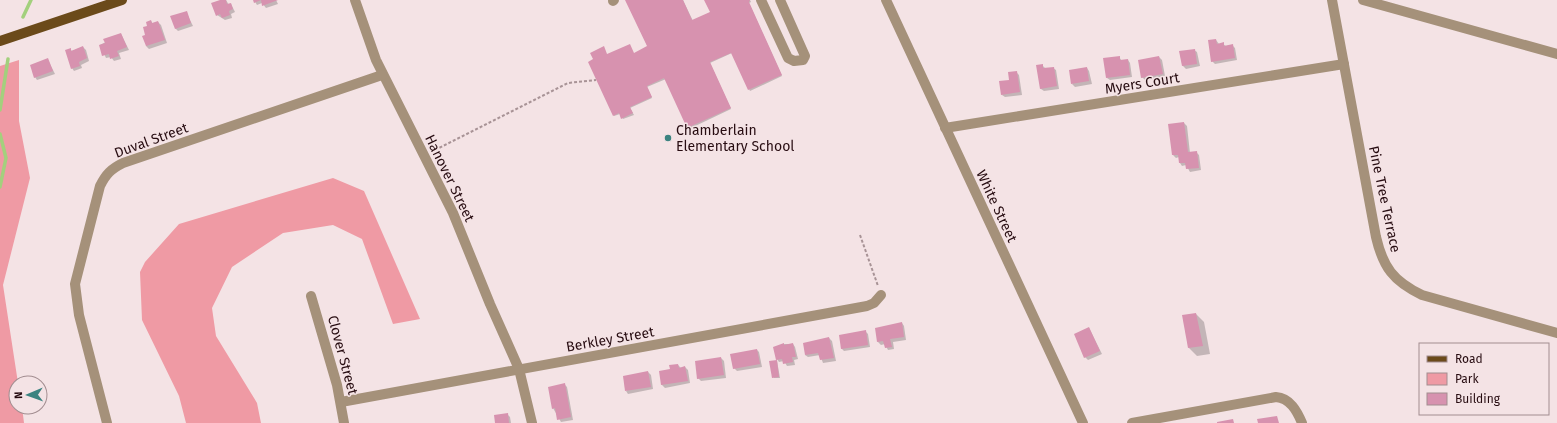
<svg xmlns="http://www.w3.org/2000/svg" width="1557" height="423" viewBox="0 0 1557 423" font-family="'Fira Sans',sans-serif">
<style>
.green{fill:#ef9aa4}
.shadow{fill:#0003}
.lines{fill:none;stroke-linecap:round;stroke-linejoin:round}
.stream{stroke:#a3d07d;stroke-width:3.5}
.building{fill:#d792af}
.path{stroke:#a89396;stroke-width:2;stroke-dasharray:3 2;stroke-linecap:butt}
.minor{stroke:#a5917a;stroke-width:10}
.major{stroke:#6b4a1a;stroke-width:10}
.poi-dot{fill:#3b8380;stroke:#f4e3e5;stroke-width:1.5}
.labels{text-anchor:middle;stroke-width:3;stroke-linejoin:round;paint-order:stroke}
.street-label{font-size:14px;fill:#270c11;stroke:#f4e3e5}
.poi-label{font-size:14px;fill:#270c11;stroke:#f4e3e5;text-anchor:start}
</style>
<rect width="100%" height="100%" fill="#f4e3e5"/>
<g class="green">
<path d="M19 60V121L30 178 3 285 18 383H16V407H22L24 423H0V66Z"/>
<path d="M333 178 364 191 420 319 393 324 362 239 333 225 283 233 232 267 212 308 216 336 257 403 261 423H186L179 396 142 320 140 272 145 262 179 224Z"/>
</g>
<g class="shadow">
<path d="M223 0H226L229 5 231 4 235 12 231 14 232 18 225 20 217 15Z"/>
<path d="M254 0H276L278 4 266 8 262 3 257 5Z"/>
<path d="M626 0H683L693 21 711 12 705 0H750L751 2 749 3 782 76 750 91 732 53 710 63 731 109 689 129 666 79 647 87 652 98 630 108 634 115 623 119 620 114 614 116 607 55 634 54 648 47Z"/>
<path d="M186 12 193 26 178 31 175 28Z"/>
<path d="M151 21 153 24 158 22 161 25 167 43 149 49 146 46 147 36Z"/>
<path d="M121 34 129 50 119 53 121 59 114 61 111 57 106 58 100 45Z"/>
<path d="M1216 40 1219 44H1223L1226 46 1232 45 1235 48 1237 60 1215 64 1212 61Z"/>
<path d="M83 47 86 50 89 61 81 65 82 68 74 71 72 68 70 49 72 51Z"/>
<path d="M1194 50 1197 52 1200 66 1186 69 1183 66 1181 52Z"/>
<path d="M1119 57 1122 61 1128 60 1130 63 1132 77 1110 80 1107 78Z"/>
<path d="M1159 57 1162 60 1165 76 1145 80 1142 77Z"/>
<path d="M48 60 55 74 37 80 35 77Z"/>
<path d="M1042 65 1045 68H1053L1056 70 1059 89 1044 91 1041 89Z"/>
<path d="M1087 68 1089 71 1092 84 1075 87 1072 84Z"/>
<path d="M1016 72 1019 75 1022 95 1005 97 1002 95Z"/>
<path d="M1184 123 1187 126 1190 153 1196 152 1199 155 1201 170 1190 172 1186 165 1182 166 1180 163 1179 157 1176 158 1173 155Z"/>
<path d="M1196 314 1204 322 1210 354 1197 356 1189 348 1183 316Z"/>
<path d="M902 323 904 326 906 340 893 342 894 349 888 350 885 344 881 345 878 342 876 329Z"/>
<path d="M1089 328 1102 354 1088 360 1085 357Z"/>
<path d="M865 331 868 334 870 347 844 351 841 348Z"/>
<path d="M829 338 832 341 836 361 823 363 820 355 808 357 805 355Z"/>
<path d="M784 344H793L795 347 798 359 794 360 795 365 787 366 784 361 779 362 777 359 775 347Z"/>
<path d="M757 350 759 352 762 367 737 371 734 368Z"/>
<path d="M721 358 724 361 726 378 701 381 698 378Z"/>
<path d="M777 361 780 378H774L771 362Z"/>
<path d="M678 365 681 368 685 367 688 370 690 383 665 388 662 385 660 372 671 370Z"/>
<path d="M648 372 651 375 653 389 628 394 626 391Z"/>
<path d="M564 384 567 387 573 420 561 422 553 408Z"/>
<path d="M507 414 510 417 511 423H496Z"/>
</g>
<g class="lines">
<g class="stream">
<path d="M23 17 31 0"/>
<path d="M0 110 8 59"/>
<path d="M0 134 6 158 0 187"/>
</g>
</g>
<g class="building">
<path d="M220 0H226L227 4 231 3 233 9 229 11 230 15 222 18 220 14 216 16 211 3Z"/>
<path d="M253 0H278L262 6 261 0 254 3Z"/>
<path d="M625 0H683L692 20 710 12 704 0H750L749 2 782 75 748 90 731 53 710 62 731 108 687 128 664 78 647 86 652 97 630 107 633 113 621 119 619 113 613 116 588 62 593 59 590 53 604 46 607 54 630 44 634 53 647 46Z"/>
<path d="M187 11 191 23 175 29 170 16Z"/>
<path d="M151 20 152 23 158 21 165 40 146 46 142 36 145 35 143 27 147 26 146 22Z"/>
<path d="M121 33 127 47 117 51 119 56 110 59 109 54 102 56 99 45 105 43 103 39Z"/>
<path d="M1216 39 1217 44 1224 42V46L1233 44 1235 58 1211 62 1208 40Z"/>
<path d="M83 46 87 58 79 62 80 66 71 69 65 50 71 48V51Z"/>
<path d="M1195 49 1197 64 1182 66 1179 51Z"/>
<path d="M1120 56V60L1128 59 1130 75 1106 78 1103 58Z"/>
<path d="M1159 56 1163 74 1141 78 1138 60Z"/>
<path d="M48 58 53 71 34 78 30 65Z"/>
<path d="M1043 64V68L1054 67 1057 86 1040 89 1036 65Z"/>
<path d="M1087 67 1089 81 1071 84 1069 70Z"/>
<path d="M1017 71 1020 92 1001 95 999 81 1009 80 1008 72Z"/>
<path d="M1184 122 1188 152 1197 151 1199 168 1186 169 1185 163H1179L1178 155H1172L1168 124Z"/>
<path d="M1196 313 1203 346 1188 348 1182 315Z"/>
<path d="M902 322 904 337 890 339 892 347 885 348 883 341 877 342 875 328Z"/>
<path d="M1089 327 1100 351 1084 358 1074 334Z"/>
<path d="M866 330 868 345 841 349 839 335Z"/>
<path d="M829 337 834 358 820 360 818 353 805 355 803 343Z"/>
<path d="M784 343V345L793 343 796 357H792L793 362 783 364 782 359 776 360 773 347Z"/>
<path d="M757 349 760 364 733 369 730 354Z"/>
<path d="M721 357 724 375 697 379 695 361Z"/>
<path d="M777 360 779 377 772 378 769 361Z"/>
<path d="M678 364 679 368 685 366 688 381 661 385 659 371 670 369 669 365Z"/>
<path d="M648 371 651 387 625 391 623 376Z"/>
<path d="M565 383 571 417 557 420 555 408 552 409 548 387Z"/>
<path d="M508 413 509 423H495L494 415Z"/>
<path d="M1277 416 1279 423H1258L1257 419Z"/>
<path d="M1233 419 1234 423H1217V422Z"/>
</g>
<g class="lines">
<g class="path">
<path d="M435 150 568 83 596 80"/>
<path d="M860 235 878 286"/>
</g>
<g class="minor">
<path d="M355 0 376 60 453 213 490 304 519 369 532 423"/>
<path d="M761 0 788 58 794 61 803 60 805 56 780 0"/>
<path d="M886 0 1083 423"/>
<path d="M1332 0 1376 237C1383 267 1393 281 1422 295L1557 333"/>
<path d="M1363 0 1557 54"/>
<path d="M613 1 614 0"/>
<path d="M945 128 1344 64"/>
<path d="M311 296 337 385 344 423"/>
<path d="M341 402 867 306 874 303 881 295"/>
<path d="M107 423 79 315 75 284 100 186C106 174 111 169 123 163L382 75"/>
<path d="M1132 423 1276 397C1290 398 1297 411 1302 423"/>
</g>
<path class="major" d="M0 41 122 0"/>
</g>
<circle class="poi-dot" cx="668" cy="138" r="4"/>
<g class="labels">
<g class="street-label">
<text transform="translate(1142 83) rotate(-9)" y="5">Myers Court</text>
<text transform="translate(151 140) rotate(-20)" y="5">Duval Street</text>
<text transform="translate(450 178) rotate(64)" y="5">Hanover Street</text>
<text transform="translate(1385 199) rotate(78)" y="5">Pine Tree Terrace</text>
<text transform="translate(997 206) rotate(65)" y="5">White Street</text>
<text transform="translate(610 339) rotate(-10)" y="5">Berkley Street</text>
<text transform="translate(343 355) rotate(75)" y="5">Clover Street</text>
</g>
<g class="poi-label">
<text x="676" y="135">Chamberlain<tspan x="676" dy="16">Elementary School</tspan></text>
</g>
</g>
<rect x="1419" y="343" width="130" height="72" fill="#f4e3e5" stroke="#a28d90"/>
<rect x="1427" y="356" width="20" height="6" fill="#6b4a1a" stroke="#a28d90"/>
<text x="1455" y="363" font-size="12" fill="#270c11">Road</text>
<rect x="1427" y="373" width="20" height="12" fill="#ef9aa4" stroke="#a28d90"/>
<text x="1455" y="383" font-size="12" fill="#270c11">Park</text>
<rect x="1427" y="393" width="20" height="12" fill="#d792af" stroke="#a28d90"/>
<text x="1455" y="403" font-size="12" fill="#270c11">Building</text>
<g transform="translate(28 395) rotate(268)"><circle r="19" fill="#f4e3e5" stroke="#a28d90"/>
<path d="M0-3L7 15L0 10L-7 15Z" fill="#3b8380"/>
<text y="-6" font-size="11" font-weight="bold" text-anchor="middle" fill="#270c11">N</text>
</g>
</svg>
